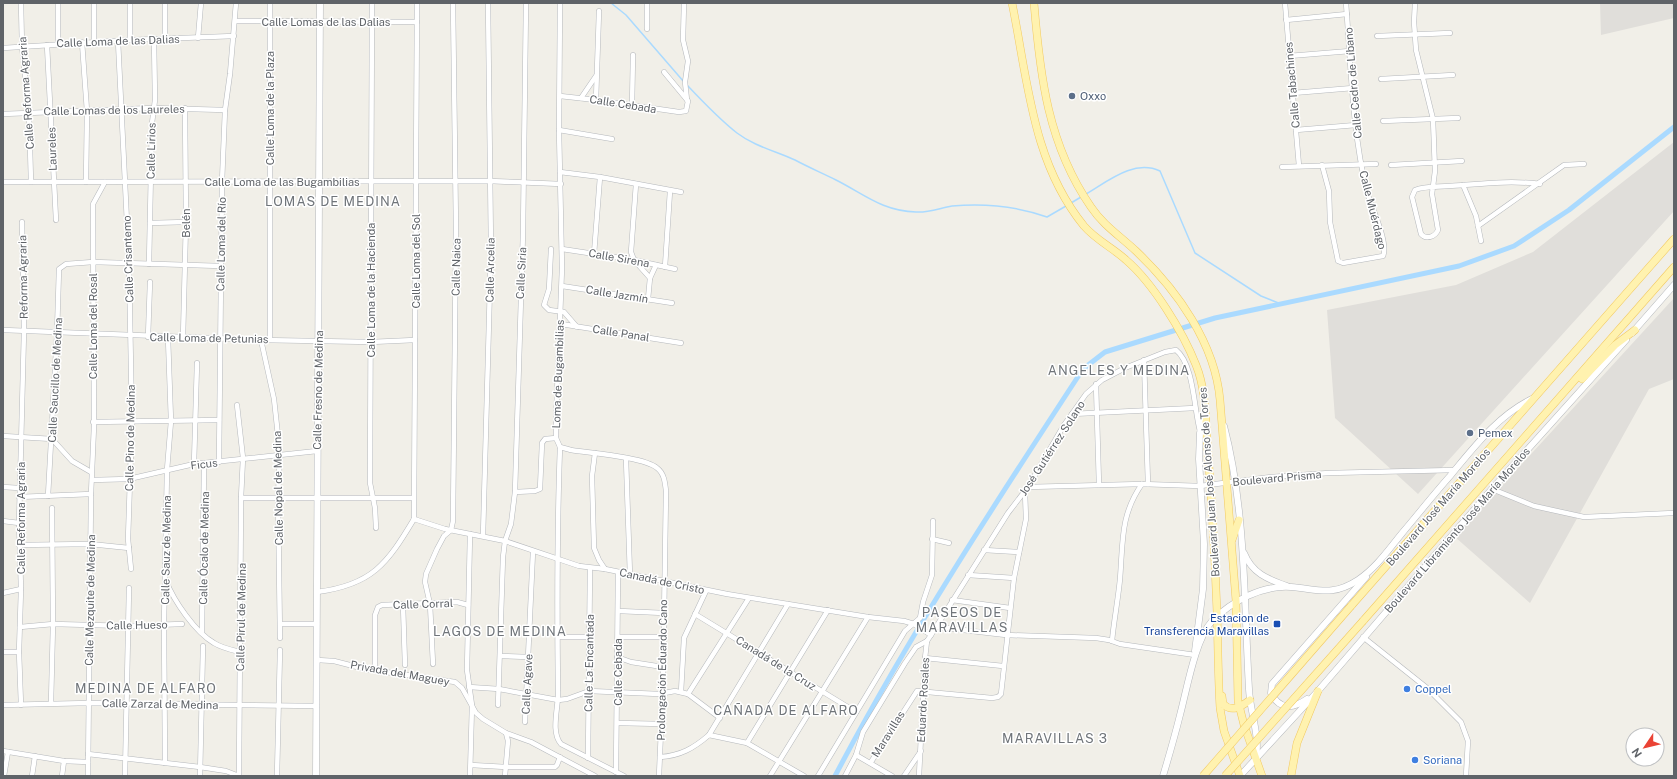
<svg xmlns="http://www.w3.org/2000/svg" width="1677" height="779" viewBox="0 0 1677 779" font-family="'Public Sans',sans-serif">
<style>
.industrial{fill:#e0deda}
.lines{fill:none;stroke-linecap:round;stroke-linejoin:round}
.stream{stroke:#aadaff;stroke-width:1.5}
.canal{stroke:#aadaff;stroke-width:5}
.minor-casing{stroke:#b5b8bc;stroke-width:5.5}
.tertiary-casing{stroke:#b5b8bc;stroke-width:7}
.primary-casing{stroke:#f2c960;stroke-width:8}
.minor{stroke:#fff;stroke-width:4.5}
.tertiary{stroke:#fff;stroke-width:6}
.primary{stroke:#fff2af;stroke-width:7}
.primary-bridge-casing{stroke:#f2c960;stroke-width:8;stroke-linecap:butt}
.primary-bridge{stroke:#fff2af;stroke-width:7}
.service-dot{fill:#5c6f8a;stroke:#fff;stroke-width:1.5}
.transit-dot{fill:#1a4fb4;stroke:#fff;stroke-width:1.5}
.shop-dot{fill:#3f7fe0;stroke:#fff;stroke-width:1.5}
.labels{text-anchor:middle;stroke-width:3;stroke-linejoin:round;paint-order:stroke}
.street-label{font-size:11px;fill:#5f6368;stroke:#fff}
.service-label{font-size:11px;fill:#4e5e75;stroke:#fff;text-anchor:start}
.transit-label{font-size:11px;fill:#164399;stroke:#fff;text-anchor:end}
.shop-label{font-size:11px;fill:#366cbe;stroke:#fff;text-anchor:start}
.quarter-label{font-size:13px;letter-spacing:1px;fill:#70757a;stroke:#fff}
</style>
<rect width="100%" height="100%" fill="#f1efe8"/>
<g class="industrial">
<path d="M1600 3H1674V18L1601 35Z"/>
<path d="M1674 142V211L1418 494 1335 418 1327 310 1456 285 1533 252Z"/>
<path d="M1674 298V379L1649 389 1530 603 1455 537Z"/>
</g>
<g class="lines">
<g class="stream">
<path d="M611 3 626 15 684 82"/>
<path d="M687 85C703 102 719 119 737 133 754 146 775 151 795 160 808 167 822 173 836 180 864 194 882 211 916 212 928 213 940 208 952 206 985 203 1016 206 1047 217L1066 206"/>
<path d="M1086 194C1108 181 1134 159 1160 171L1195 253 1261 296 1281 304"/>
<path d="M1071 203 1081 197"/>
</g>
<path class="canal" d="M835 776C909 635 996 502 1083 369L1105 352 1215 318 1459 266 1514 246 1569 210 1674 127"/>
<g class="minor-casing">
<g id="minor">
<path d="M21 3 22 47 29 112 31 182"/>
<path d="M94 3V42"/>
<path d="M372 3 370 483 375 508 376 528"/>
<path d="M560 3 559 130 562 268 556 418V438L560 447C557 528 557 610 558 691 559 706 550 732 561 744L624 776"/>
<path d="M647 3V29"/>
<path d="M684 3 683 40 688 61 685 82 687 100"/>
<path d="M1285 3 1299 166"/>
<path d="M1415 3 1414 22 1416 50 1433 119 1435 171 1432 194 1438 230C1435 237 1426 240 1421 234L1412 197 1415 190C1425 186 1438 187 1449 186 1479 184 1510 180 1540 184"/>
<path d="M1286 20 1347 14"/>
<path d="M235 21 417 22"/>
<path d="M1377 36 1450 33"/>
<path d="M198 38 201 3"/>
<path d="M165 39V3"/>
<path d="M130 40V3"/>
<path d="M118 41 129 263 132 421 128 539 131 569"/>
<path d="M82 42 87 111 86 182"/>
<path d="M58 44V3"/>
<path d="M47 45 56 220"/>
<path d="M3 48 130 40 234 36"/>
<path d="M1289 56 1350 51"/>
<path d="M1381 79 1453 75"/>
<path d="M1293 93 1353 88"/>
<path d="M560 96 596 100 679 112 686 111 688 101 664 72"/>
<path d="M581 98 596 76"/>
<path d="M596 100 599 11"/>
<path d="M632 106 633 55"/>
<path d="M3 114 153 108 225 110"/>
<path d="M1383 121 1458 118"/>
<path d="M559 130 612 139"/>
<path d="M1296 130 1356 125"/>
<path d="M1322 165 1329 191 1330 222 1338 261 1343 263 1383 256C1389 243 1371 206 1367 192 1352 131 1351 66 1346 3"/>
<path d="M1391 165 1462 161"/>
<path d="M1282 167 1376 164"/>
<path d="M560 172 600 177 681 192"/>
<path d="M3 182 489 181 561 184"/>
<path d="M636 184 631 252 634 260 650 278 648 299"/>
<path d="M1463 185 1476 216 1481 241"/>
<path d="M150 223 186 222"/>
<path d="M1478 226 1564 165 1584 164"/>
<path d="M551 249 549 289 544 305 549 310 564 312 577 327"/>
<path d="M562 249 634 260 675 269"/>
<path d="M594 254 600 177"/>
<path d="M149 264 152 123 155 100 154 39"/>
<path d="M665 267 670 191"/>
<path d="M650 278 656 265"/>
<path d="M562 286 672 303"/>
<path d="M561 324 681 343"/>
<path d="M3 330 261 340 371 342 415 340"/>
<path d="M148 337 150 282"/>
<path d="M183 338 186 222 185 108"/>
<path d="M270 339V3"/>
<path d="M261 340 274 399 280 454 278 497 280 638"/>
<path d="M1144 360 1148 484"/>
<path d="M1096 384 1099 485"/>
<path d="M1072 414 1195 408"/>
<path d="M93 422 219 420"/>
<path d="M3 436 52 439 72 461 91 472"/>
<path d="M560 447 571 450C589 453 644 457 657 468 664 473 665 482 666 491L663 685 659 776"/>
<path d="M595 453 592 476 594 548 599 560 605 569"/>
<path d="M626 459 630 575"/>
<path d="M219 462 222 182 225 110 230 74 236 3"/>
<path d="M194 464 197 363"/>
<path d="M92 480 129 479 194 464 317 451"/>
<path d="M3 487 19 488"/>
<path d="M1028 487 1142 484 1200 486 1271 477 1329 473 1455 470"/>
<path d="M1492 489 1534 506 1584 517 1674 513"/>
<path d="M515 492 535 491 540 489 542 443 545 439 556 438"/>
<path d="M48 496 57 333 59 269 66 264 93 262 221 266"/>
<path d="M19 497 91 494"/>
<path d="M241 498H413"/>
<path d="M414 519 445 529 505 541 579 566 605 569 727 594 868 617 904 621 914 624 931 635"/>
<path d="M414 519 417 3"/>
<path d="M3 521 19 523"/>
<path d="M483 536 491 249 488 3"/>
<path d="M932 539 949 543"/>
<path d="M19 545 90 544 129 548"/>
<path d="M984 550 1019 552"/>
<path d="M968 575 1014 578"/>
<path d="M166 581C174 601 195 632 214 643 222 648 232 650 240 652"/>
<path d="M317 592C372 585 387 564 414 519"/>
<path d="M3 593 21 589"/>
<path d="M952 600 1010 608"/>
<path d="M403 605 405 665"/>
<path d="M619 611 664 613"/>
<path d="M695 614 856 712"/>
<path d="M281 624H317"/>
<path d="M20 627 53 624 127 626 182 624"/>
<path d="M937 627 1006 635 1096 638 1109 640 1120 644 1195 655"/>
<path d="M202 633 204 464"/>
<path d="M558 637H590"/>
<path d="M618 637H664"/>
<path d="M1363 637 1427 688 1461 722 1468 741 1466 776"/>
<path d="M1112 641C1114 620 1118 600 1120 579 1123 543 1120 515 1142 484"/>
<path d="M3 652H19"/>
<path d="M501 656 528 657"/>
<path d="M617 657 631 662 663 667"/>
<path d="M925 658 1003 666"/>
<path d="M317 660 334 661 365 669 455 682 462 688 476 713 483 719 506 733 531 742 595 776"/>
<path d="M433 664 430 604 425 582 426 574 437 549 444 536 451 530 453 521 456 229 453 3"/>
<path d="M375 670V615L378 607 382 605 457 602 468 605"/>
<path d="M469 687 499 689 558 700 567 699 589 691 659 694 675 691 688 694 720 718"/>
<path d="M681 692 684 638 706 591"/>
<path d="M688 694 749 598"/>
<path d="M51 703 53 624 52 508"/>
<path d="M3 705 89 703 317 706"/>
<path d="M21 705 19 652 21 589 19 523 24 331 22 222"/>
<path d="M498 705 503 557 505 541 511 524 515 492 523 233 526 3"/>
<path d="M525 722 533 551"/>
<path d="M618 723 662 724"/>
<path d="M709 735 747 743 804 776"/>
<path d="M747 743 828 610"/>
<path d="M3 751 64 761 88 762"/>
<path d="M88 754 200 767 226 771 239 776 241 498 243 458 237 405"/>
<path d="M856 755 892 776"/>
<path d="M660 757C680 756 694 748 709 735L788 604"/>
<path d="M588 758 590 568"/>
<path d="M871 762 917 691 992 698 998 697 1001 694 1014 578 1026 519 1025 492"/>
<path d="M165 763 164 624 167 470 171 421 168 338"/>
<path d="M471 765 506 767H555L557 765 560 757"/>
<path d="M616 772 618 573"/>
<path d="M4 776 8 752"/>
<path d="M32 776 35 756"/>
<path d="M62 776 64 761"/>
<path d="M88 776 91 494 94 426 93 204 105 182"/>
<path d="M125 776 129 588"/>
<path d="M200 776 203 646"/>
<path d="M277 776 280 650"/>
<path d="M470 776 472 705 467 670 470 534"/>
<path d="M505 776 508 741 506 733"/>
<path d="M770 776 868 617"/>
<path d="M818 776 905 631 920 618 923 602 932 575 933 521"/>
<path d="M845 776 856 755 863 732 905 663 916 647 927 641"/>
<path d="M904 776 921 751"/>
<path d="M919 776 925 658 927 641 931 635 1008 513 1028 487 1064 425 1086 394 1102 380 1125 368 1165 352 1176 350C1194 364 1194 410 1200 431"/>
</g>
</g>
<g class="tertiary-casing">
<g id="tertiary">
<path d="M1632 333 1674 285"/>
<path d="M1224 426C1246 510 1244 602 1249 689 1250 712 1260 734 1256 758"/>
<path d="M1244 553C1252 573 1267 579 1287 586"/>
<path d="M1195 651 1203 589 1204 544 1199 459 1200 433 1205 412"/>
<path d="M1307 699C1293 709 1279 710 1271 693L1272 684 1366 577"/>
<path d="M316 776 320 3"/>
<path d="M1163 776C1169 756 1175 735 1180 715 1187 689 1195 640 1212 621 1232 601 1262 585 1291 587 1318 589 1332 597 1358 580 1377 567 1389 549 1403 532 1419 513 1434 494 1450 476 1474 447 1499 414 1534 398"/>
<path d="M1240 776 1318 691 1492 489 1626 340"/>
</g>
</g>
<g class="primary-casing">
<g id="primary">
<path d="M1012 3C1028 81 1032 162 1084 226 1096 240 1113 248 1126 260 1153 283 1183 332 1196 365 1207 392 1205 422 1208 452 1212 505 1215 559 1217 612 1218 644 1218 676 1220 708L1224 731 1240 776"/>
<path d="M1034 3C1040 76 1048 145 1091 207 1103 225 1120 236 1136 251 1177 290 1215 343 1220 400L1236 601 1238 701 1244 725 1262 776"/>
<path d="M1582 379 1615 345 1635 330"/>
<path d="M1232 540 1239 520"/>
<path d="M1351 606 1674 239"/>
<path d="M1363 621 1674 267"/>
<path d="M1222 696 1223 704C1232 713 1242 706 1250 700"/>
<path d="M1291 776 1297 743 1318 691"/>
</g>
</g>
<use href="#minor" class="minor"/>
<use href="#tertiary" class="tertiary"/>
<use href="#primary" class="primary"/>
<g class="primary-bridge-casing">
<g id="primary-bridge">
<path d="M1203 776 1351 606"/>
<path d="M1225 776 1363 621"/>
</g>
</g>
<use href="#primary-bridge" class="primary-bridge"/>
</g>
<g class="service-dot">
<circle cx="1072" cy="96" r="4"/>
<circle cx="1470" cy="433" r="4"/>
</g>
<rect class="transit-dot" x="1273" y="620" width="8" height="8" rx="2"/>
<g class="shop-dot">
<circle cx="1407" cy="689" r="4"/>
<circle cx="1415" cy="760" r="4"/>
</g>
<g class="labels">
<g class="street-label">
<text x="326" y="26">Calle Lomas de las Dalias</text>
<text transform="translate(118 41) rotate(-2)" y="4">Calle Loma de las Dalias</text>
<text transform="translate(1353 83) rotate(-95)" y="4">Calle Cedro de Líbano</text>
<text transform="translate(1292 85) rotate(-95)" y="4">Calle Tabachines</text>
<text transform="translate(26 93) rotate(-94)" y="4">Calle Reforma Agraria</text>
<text transform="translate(623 104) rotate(9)" y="4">Calle Cebada</text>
<text transform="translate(270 108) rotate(-90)" y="4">Calle Loma de la Plaza</text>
<text transform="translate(114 110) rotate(-1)" y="4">Calle Lomas de los Laureles</text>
<text transform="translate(52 149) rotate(-92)" y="4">Laureles</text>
<text transform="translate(151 151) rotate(-89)" y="4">Calle Lirios</text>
<text x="282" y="186">Calle Loma de las Bugambilias</text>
<text transform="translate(1373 210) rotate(76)" y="4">Calle Muérdago</text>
<text transform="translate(186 223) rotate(-90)" y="4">Belén</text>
<text transform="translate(221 244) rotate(-89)" y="4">Calle Loma del Río</text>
<text transform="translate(619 258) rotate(10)" y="4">Calle Sirena</text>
<text transform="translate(128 259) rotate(-92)" y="4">Calle Crisantemo</text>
<text transform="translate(416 261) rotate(-90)" y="4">Calle Loma del Sol</text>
<text transform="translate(456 267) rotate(-89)" y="4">Calle Naica</text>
<text transform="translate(490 270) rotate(-89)" y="4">Calle Arcelia</text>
<text transform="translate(521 273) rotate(-87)" y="4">Calle Siria</text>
<text transform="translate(23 277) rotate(-91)" y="4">Reforma Agraria</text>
<text transform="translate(371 290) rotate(-90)" y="4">Calle Loma de la Hacienda</text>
<text transform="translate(617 294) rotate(9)" y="4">Calle Jazmín</text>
<text transform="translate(93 326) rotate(-90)" y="4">Calle Loma del Rosal</text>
<text transform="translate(621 333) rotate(9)" y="4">Calle Panal</text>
<text transform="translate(209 338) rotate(1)" y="4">Calle Loma de Petunias</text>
<text transform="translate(558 374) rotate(-88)" y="4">Loma de Bugambilias</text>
<text transform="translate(55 380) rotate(-87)" y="4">Calle Saucillo de Medina</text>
<text transform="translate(318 390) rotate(-89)" y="4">Calle Fresno de Medina</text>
<text transform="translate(130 438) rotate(-89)" y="4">Calle Pino de Medina</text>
<text transform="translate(1052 448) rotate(-57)" y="4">José Gutiérrez Solano</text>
<text transform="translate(204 464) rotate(-7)" y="4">Ficus</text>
<text transform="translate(1277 478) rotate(-5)" y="4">Boulevard Prisma</text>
<text transform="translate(1209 482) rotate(-94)" y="4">Boulevard Juan José Alonso de Torres</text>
<text transform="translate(278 488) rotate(-91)" y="4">Calle Nopal de Medina</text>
<text transform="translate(1438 507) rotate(-49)" y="4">Boulevard José María Morelos</text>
<text transform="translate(21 518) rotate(-90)" y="4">Calle Reforma Agraria</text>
<text transform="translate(1457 530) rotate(-49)" y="4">Boulevard Libramiento José María Morelos</text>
<text transform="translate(204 548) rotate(-89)" y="4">Calle Ócalo de Medina</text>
<text transform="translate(166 550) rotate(-89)" y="4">Calle Sauz de Medina</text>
<text transform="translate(662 581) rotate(12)" y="4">Canadá de Cristo</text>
<text transform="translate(90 600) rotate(-89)" y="4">Calle Mezquite de Medina</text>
<text transform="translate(423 604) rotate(-2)" y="4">Calle Corral</text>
<text transform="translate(241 617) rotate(-89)" y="4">Calle Pirul de Medina</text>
<text transform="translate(137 625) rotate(-1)" y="4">Calle Hueso</text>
<text transform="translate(589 663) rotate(-89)" y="4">Calle La Encantada</text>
<text transform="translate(776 663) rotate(32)" y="4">Canadá de la Cruz</text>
<text transform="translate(662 670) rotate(-89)" y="4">Prolongación Eduardo Cano</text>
<text transform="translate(618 672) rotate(-90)" y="4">Calle Cebada</text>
<text transform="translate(400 673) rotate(10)" y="4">Privada del Maguey</text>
<text transform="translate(527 684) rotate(-87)" y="4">Calle Agave</text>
<text transform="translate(923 700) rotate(-87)" y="4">Eduardo Rosales</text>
<text transform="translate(160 704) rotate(1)" y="4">Calle Zarzal de Medina</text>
<text transform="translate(888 734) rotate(-58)" y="4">Maravillas</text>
</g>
<g class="service-label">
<text x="1080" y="100">Oxxo</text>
<text x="1478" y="437">Pemex</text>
</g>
<g class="transit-label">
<text x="1269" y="622">Estacion de<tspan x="1269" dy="13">Transferencia Maravillas</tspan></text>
</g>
<g class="shop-label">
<text x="1415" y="693">Coppel</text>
<text x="1423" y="764">Soriana</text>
</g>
<g class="quarter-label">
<text x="333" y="206">LOMAS DE MEDINA</text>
<text x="1119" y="375">ANGELES Y MEDINA</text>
<text x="962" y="617">PASEOS DE<tspan x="962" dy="15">MARAVILLAS</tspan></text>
<text x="500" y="636">LAGOS DE MEDINA</text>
<text x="146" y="693">MEDINA DE ALFARO</text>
<text x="786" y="715">CAÑADA DE ALFARO</text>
<text x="1055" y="743">MARAVILLAS 3</text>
</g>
</g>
<rect width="1677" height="779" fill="none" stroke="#5f6368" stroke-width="8"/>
<g transform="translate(1645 747) rotate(235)"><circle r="19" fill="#ffffff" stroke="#bfc1c3"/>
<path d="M0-3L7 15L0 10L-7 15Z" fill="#ea4335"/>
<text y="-6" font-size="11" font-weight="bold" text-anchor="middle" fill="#5f6368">N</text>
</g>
</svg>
